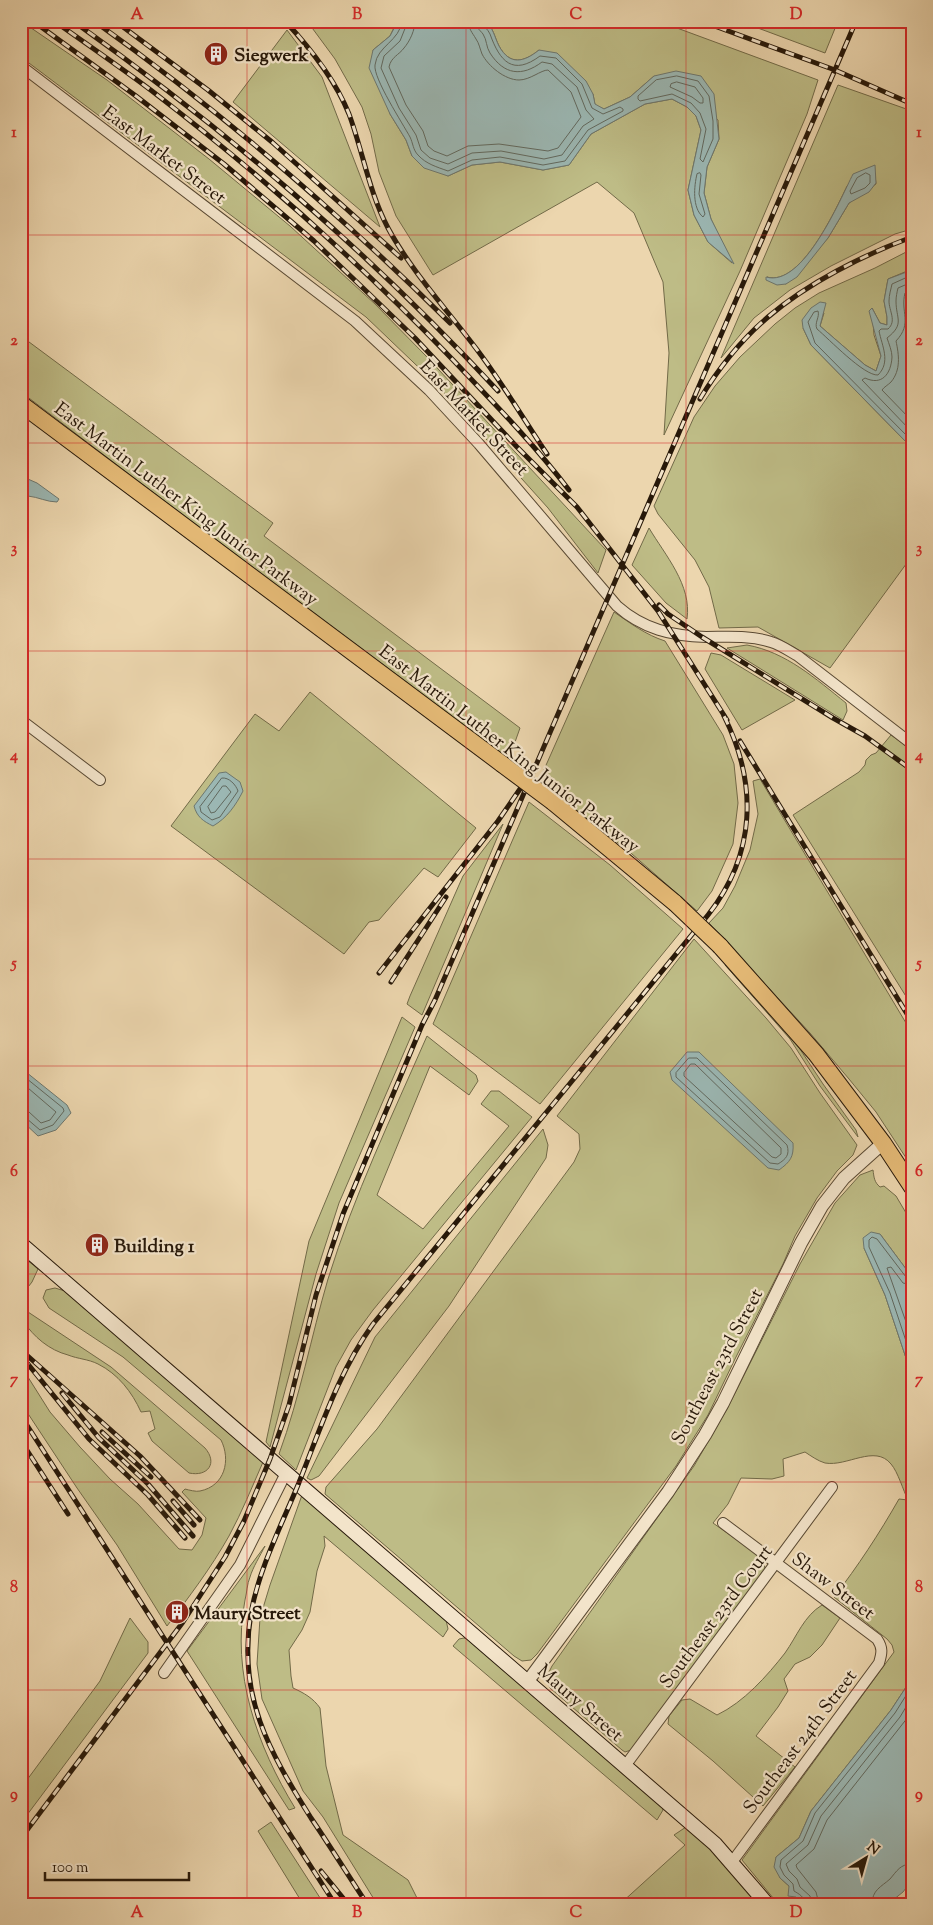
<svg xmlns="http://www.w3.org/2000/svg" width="933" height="1925" viewBox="0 0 933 1925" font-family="'Sorts Mill Goudy',serif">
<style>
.green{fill:#bebc86;stroke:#726a48;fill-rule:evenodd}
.water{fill:#9bb7b3;stroke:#6d776f}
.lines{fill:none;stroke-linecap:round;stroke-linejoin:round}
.shore{stroke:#61685e;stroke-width:1}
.minor-casing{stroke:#584832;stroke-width:12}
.tertiary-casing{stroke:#584832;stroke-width:14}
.secondary-casing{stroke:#271809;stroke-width:16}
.primary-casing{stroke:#271809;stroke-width:18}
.minor{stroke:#f3e4ca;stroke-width:10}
.tertiary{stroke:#f3e4ca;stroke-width:12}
.secondary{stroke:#f3e4ca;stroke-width:14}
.primary{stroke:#e6bb77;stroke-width:16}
.rail-casing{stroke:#271809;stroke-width:5}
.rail{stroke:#f3e4ca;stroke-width:3;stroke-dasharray:9;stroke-linecap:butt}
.primary-bridge-casing{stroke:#271809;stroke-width:18;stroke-linecap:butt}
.primary-bridge{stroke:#e6bb77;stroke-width:16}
.grid{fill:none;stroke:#d62828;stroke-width:1;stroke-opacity:0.55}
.labels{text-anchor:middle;stroke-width:4.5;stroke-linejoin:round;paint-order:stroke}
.poi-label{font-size:19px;font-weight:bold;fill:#271809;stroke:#f3e4ca;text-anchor:start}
.street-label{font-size:19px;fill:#271809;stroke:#f3e4ca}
.neatline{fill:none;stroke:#d62828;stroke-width:2}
.grid-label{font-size:16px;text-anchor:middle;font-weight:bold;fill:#d62828}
</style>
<rect width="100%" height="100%" fill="#ecd6ae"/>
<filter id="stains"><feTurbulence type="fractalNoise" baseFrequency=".004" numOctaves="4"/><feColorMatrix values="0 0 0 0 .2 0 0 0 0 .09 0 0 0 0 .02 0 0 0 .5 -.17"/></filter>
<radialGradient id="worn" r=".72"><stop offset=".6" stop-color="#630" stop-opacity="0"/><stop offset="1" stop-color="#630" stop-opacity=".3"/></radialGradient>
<g class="green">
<path d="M21 21 107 80 209 159 290 226 375 304 426 356 606 550 598 573 548 508 487 440 436 384 366 317 21 57Z"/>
<path d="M307 21H397L390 36 373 50 390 114 406 140 412 156 448 176 472 165 500 162 543 170 569 165 591 134 645 104 672 99 687 107 696 116 701 130 688 190 694 215 708 242 732 263 711 219 704 193 707 167 719 139 718 120 654 76 630 97 604 109 595 105 593 94 539 50C524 62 510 66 499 46 494 36 494 29 485 21H658L818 80 807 114 740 271 664 435 669 353 663 282 634 213 597 182 433 275 396 216 379 172 371 134 362 107 335 59Z"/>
<path d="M739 21H838L825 53Z"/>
<path d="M287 30 322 77 380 227 233 102Z"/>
<path d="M838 85 912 111V229L895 234 831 266 790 290 754 318 721 358ZM875 175 876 184 849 203 828 238 786 284 767 277C800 287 835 211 847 186Z"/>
<path d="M912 249V269L888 279 884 301 887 317V325L880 323 872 308 874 335 881 356 876 371 865 365 820 326 824 313 803 328 811 345 912 448V556L830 668 758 627 719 628 709 587 695 560 658 514 654 506 694 417 715 386 740 357 775 324 795 308 819 293 875 268Z"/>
<path d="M21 336 273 523 264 536 520 728 509 759 192 522 21 392Z"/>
<path d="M649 528C665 555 692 585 687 619L666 603 632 565Z"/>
<path d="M614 612C630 623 646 635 665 641L723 735 734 764 738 803 733 844 712 891 697 911 632 854 539 781Z"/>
<path d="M747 645C786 652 816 679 846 703L847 711 843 720 727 648Z"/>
<path d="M711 653 721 655 795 700 742 730 705 669Z"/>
<path d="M310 692 476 828 438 877 424 868 379 920 369 922 344 954 171 826 255 714 279 731Z"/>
<path d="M891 735 912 750V1006L793 815 859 772 865 765 866 760 871 755 876 753Z"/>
<path d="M760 779 912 1033V1167L876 1112 849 1079 810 1033 709 923 723 908 735 886 750 850 758 814 753 781Z"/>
<path d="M529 802 610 865 683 929 540 1104 433 1024Z"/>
<path d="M503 824 422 1015 407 1004 410 996 463 876Z"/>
<path d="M694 939 766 1018 791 1048 820 1093 857 1145 853 1155 837 1171 817 1198 795 1236 783 1264 735 1359 708 1415 676 1466 537 1654 531 1660 522 1661 514 1656 325 1494 326 1487 377 1429 574 1162 580 1149 579 1134 557 1116Z"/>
<path d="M726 964 792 1037 823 1084 856 1130 858 1137 820 1086 790 1039 725 965Z"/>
<path d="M402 1017 415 1027 339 1203 316 1274 270 1447 266 1442 309 1241Z"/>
<path d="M427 1036 476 1075 478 1081 469 1095 430 1066 377 1195 423 1229 509 1126 481 1104 491 1091H499L532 1117 373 1310 351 1340 336 1367 296 1470 279 1454C300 1397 311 1337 328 1279 354 1195 392 1116 427 1036Z"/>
<path d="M543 1129 548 1145 546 1158 449 1306 319 1476 311 1480 307 1478 375 1337Z"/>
<path d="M873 1170C874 1177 874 1182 880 1187L884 1186 896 1196 912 1223V1277L880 1234 864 1248 885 1295 912 1376V1678L891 1710 811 1811 799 1838 776 1857 780 1878 789 1886 802 1904H778L742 1860 894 1652 892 1645 887 1639 834 1597C858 1566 879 1534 899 1499L908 1500C903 1490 898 1472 891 1464 875 1444 847 1467 825 1463 818 1461 811 1456 805 1452L783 1459 784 1476 772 1479 741 1478 728 1504 713 1523 757 1554 764 1562 765 1570 631 1750 625 1752 622 1750 550 1688 546 1678 552 1666 694 1466 727 1409 800 1264 835 1203 860 1175Z"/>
<path d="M21 1255 38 1269 32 1282 21 1296Z"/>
<path d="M55 1288 65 1291 263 1462C252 1487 242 1512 229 1536 211 1568 189 1597 167 1626L117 1545 77 1488 21 1403V1366L50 1412 80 1447 110 1479 138 1504 179 1549 192 1550 202 1535 206 1518 182 1492 185 1489C189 1490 196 1492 200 1491 225 1486 231 1460 221 1440L123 1357 49 1308 43 1298 46 1290Z"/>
<path d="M28 1312 111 1367 205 1448C218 1463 208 1477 189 1473L152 1441 148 1433 155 1429 150 1411 141 1412C132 1392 118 1374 98 1364 88 1359 78 1359 68 1355 49 1350 34 1337 23 1321V1315Z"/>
<path d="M302 1495 446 1620 448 1629 443 1637 324 1536 325 1546 317 1571 310 1612 302 1630 289 1650 291 1676 293 1688C304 1693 313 1698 320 1708L326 1766 343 1835 408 1880 420 1904H377L323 1817 303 1791 262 1699 257 1664 260 1618 270 1585Z"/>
<path d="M265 1546C260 1556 253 1567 250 1577 247 1584 247 1592 245 1600 231 1673 257 1746 295 1808L289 1810 187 1651Z"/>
<path d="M822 1605 840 1618 822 1645 810 1657 795 1664 784 1679 788 1691 778 1707 756 1736 795 1767 763 1806 713 1761 668 1724 669 1716 682 1700 690 1699 717 1715C744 1702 767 1676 785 1653 797 1636 804 1616 822 1605Z"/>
<path d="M130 1618 148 1642V1653L21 1823V1788L100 1681Z"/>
<path d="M464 1638 470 1640 662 1806 663 1810 657 1820 453 1646 459 1639Z"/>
<path d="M271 1822 324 1904H303L258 1831Z"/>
<path d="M686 1827C714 1849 735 1876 758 1904H739L734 1901 723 1904H620L685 1845 674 1835Z"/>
</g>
<g class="water">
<path d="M398 21H485C494 29 494 36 499 46 510 66 524 62 539 50L557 53 586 81 593 94 595 104 604 109 630 97 654 76 676 71 701 76 714 94 719 139 707 167 704 193 711 219 734 264 708 242 694 215 688 190 701 130 696 116 687 107 672 99 645 104 591 134 569 165 543 170 500 162 472 165 448 176 424 168 412 156 406 140 390 114 369 68 373 50 390 36Z"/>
<path d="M875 165 876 183 869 192 849 203 828 238 797 277 786 284 777 285 766 280V277C803 288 840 200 853 174Z"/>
<path d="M912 270V448L811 345 803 328 802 320 811 308 820 302 826 303 820 326 865 365 876 371 881 356 869 311 872 308 880 323 887 325V317L884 301 888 279Z"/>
<path d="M21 476 37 483 59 499 57 502C47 502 38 497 28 496L21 503Z"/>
<path d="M226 772 240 782 243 791C236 805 227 818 213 826 203 821 197 817 194 806L219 773Z"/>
<path d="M687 1052H699L793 1143C794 1157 790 1162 779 1170L768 1168 672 1080 670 1072Z"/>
<path d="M21 1068 67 1105 71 1113 56 1130 38 1136 21 1120Z"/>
<path d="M871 1232 880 1234 912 1277V1376L885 1295 864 1248 863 1238Z"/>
<path d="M912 1678V1880L903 1892 888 1904H802L796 1897 788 1896 789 1886 780 1878 774 1867 776 1857 799 1838 811 1811 891 1710Z"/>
</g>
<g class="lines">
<g class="shore">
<path d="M402 21C400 41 377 46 375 65 373 78 403 124 410 137 413 143 413 150 418 155 426 164 437 167 448 171L472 160 500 157 543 165 565 161 588 130 623 111V109L620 107 603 114 592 108 582 84 556 58 540 56C513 76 500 62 490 34 488 29 483 27 482 21"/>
<path d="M408 21 400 41 384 56 381 68 399 108 416 135 421 150 430 158 448 164 472 153 501 151 544 159 562 155 583 126 594 119 586 110 577 87 552 64 542 62C522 77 504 75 490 53 486 47 487 40 483 34 479 29 476 28 476 21"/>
<path d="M415 21C415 30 410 41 404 48 399 55 391 57 389 67L406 105 423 131 428 146 434 151 447 156 468 146 499 144 548 151 558 148 581 117 571 92 548 70C541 70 530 80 519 80 505 80 488 66 482 54 480 49 479 43 476 39 472 32 469 30 468 21"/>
<path d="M677 76 698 81 709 96 713 121V139L703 162 700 159 706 129 700 113 691 103 672 94 640 101 638 99V96L656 80Z"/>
<path d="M677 82 695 87 703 98V103H700L692 97 670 87 671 84Z"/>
<path d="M700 173 701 175 699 194 705 214 703 217C692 208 694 186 697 174Z"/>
<path d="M866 173 870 175V183L865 188 851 194 850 191 857 178Z"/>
<path d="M912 275 892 284C891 289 889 295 889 301 889 311 897 321 888 329H881L879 331C882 346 891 362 878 375 864 376 829 339 817 329 814 323 820 317 818 311L814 312 808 322 815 343 912 441"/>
<path d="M912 282 898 288C897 292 896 297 896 301 896 319 905 324 887 338 889 344 892 351 892 357 891 374 882 386 865 378L862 380 912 432"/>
<path d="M912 290 905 293C900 312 913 323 896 341 899 355 901 370 891 382 888 385 884 387 882 390L912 421"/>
<path d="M222 778C229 777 236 785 238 791L220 817 212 820 201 812 200 807Z"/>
<path d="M223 786H226L231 792 215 812 211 813 208 807Z"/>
<path d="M689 1058H697L787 1145C790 1155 786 1159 778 1164L770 1163 676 1077V1073Z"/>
<path d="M691 1064H695L781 1148V1154L776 1158 772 1157 684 1076V1073Z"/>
<path d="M21 1074 63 1108 64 1111 53 1125 40 1130 26 1118 21 1117"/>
<path d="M21 1082 56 1112 50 1120 41 1123 29 1112 21 1111"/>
<path d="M912 1279 906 1277 877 1239 872 1237 869 1240V1247L890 1293 912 1359"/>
<path d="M912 1285 903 1283 891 1267 887 1268 912 1339"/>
<path d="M805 1904C805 1897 799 1894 794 1891L793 1884 784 1875 780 1867 781 1860 803 1841 815 1813 895 1713 912 1686"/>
<path d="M812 1904 810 1896 800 1887 797 1879 789 1871 786 1864 808 1845 821 1816 900 1717 912 1697"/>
<path d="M819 1904 816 1892 797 1868 796 1865 814 1849 827 1820 912 1712"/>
<path d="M872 1904C872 1890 881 1887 890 1879 897 1871 900 1864 912 1864"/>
</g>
<g class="minor-casing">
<g id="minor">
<path d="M21 66 355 321 429 390 479 444 617 606C643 629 672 636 706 637 728 637 750 635 771 642 781 645 789 651 798 656L912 744"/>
<path d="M21 720 100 780"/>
<path d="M723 1523 877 1639C883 1648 882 1653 879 1663L732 1862"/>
<path d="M164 1673 240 1565 286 1473"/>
<path d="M625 1766 832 1487"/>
</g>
</g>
<g class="tertiary-casing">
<path id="tertiary" d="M528 1681 668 1492 705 1435 723 1403 801 1243 822 1206 844 1178 883 1143"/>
</g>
<g class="secondary-casing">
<path id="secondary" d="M21 1244 715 1844 767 1904"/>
</g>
<g class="primary-casing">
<g id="primary">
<path d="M21 404 502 764"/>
<path d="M553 802 675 903"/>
<path d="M720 946 816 1054 883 1143 912 1187"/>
</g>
</g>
<use href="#minor" class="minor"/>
<use href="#tertiary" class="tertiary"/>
<use href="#secondary" class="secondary"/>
<use href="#primary" class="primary"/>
<g class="rail-casing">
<g id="rail">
<path d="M33 21 136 96 224 164 314 241 415 338 517 447 577 507 658 611 727 720"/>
<path d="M54 21C87 44 120 67 152 91 259 173 360 263 453 360 493 402 534 444 569 490"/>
<path d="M73 21C229 132 367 250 498 391"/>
<path d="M94 21C222 112 339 213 450 323"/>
<path d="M115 21 208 90 272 142 401 258"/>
<path d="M285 21C311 49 335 79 349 114 363 152 369 192 388 228 410 269 447 310 475 347 501 381 523 418 547 454"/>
<path d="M701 21 835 70 912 104"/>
<path d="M700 399C718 369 741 340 768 317 808 283 863 255 912 237"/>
<path d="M659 605 668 614 702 637 833 718 865 736 912 770"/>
<path d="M740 741 912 1022"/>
<path d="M379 973 498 821 520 789"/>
<path d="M391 982 446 897"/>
<path d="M21 1350 140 1456 200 1520"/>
<path d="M23 1358 89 1439 148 1495 185 1538"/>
<path d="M62 1393 99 1438 148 1484 193 1536"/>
<path d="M21 1416 335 1904"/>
<path d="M102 1432 151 1477"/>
<path d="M21 1441 68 1514"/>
<path d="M173 1501 194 1525"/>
<path d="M21 1838 183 1622 225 1557 244 1521 270 1459 289 1405 316 1295 343 1214 422 1025 435 1000 856 21"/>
<path d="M321 1871 348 1904"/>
<path d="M367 1904C348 1875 330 1846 311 1818 269 1751 237 1696 251 1613 259 1569 281 1526 298 1485 320 1430 338 1373 373 1324L708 915C756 854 758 784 724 716"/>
</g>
</g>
<use href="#rail" class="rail"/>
<g class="primary-bridge-casing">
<g id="primary-bridge">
<path d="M502 764 553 802"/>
<path d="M675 903 720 946"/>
</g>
</g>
<use href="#primary-bridge" class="primary-bridge"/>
</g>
<path class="grid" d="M247 21V1904M466 21V1904M686 21V1904M21 235H912M21 443H912M21 651H912M21 859H912M21 1066H912M21 1274H912M21 1482H912M21 1690H912"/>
<defs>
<g id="building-disc" transform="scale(1.25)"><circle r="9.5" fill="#8f2418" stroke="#f3e4ca"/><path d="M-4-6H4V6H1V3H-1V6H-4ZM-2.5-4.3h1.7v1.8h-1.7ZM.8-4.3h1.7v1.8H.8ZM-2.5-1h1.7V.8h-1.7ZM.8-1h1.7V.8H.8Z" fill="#fff"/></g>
</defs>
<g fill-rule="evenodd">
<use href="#building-disc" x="216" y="54"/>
<use href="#building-disc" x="97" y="1245"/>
<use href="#building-disc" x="177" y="1612"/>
</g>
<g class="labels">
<g class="poi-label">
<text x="234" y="61">Siegwerk</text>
<text x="114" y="1252">Building 1</text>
<text x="194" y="1619">Maury Street</text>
</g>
<g class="street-label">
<text transform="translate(165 154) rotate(37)" y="7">East Market Street</text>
<text transform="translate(475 417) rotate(47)" y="7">East Market Street</text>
<text transform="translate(187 503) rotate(37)" y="7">East Martin Luther King Junior Parkway</text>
<text transform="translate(510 748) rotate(38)" y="7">East Martin Luther King Junior Parkway</text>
<text transform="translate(716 1366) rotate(-62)" y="7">Southeast 23rd Street</text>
<text transform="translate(834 1585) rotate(37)" y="7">Shaw Street</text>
<text transform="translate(715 1616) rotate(-53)" y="7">Southeast 23rd Court</text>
<text transform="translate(581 1702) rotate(41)" y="7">Maury Street</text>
<text transform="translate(799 1741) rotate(-53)" y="7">Southeast 24th Street</text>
</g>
</g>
<rect width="933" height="1925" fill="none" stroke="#ecd6ae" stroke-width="55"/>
<g transform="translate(866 1858) rotate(37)" stroke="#f3e4ca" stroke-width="4" paint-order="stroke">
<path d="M0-4L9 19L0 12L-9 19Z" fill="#271809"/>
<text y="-8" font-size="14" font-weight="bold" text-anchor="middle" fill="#271809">N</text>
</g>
<path d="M45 1872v8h144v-8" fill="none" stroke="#271809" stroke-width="2.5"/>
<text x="52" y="1872" font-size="15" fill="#271809" stroke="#f3e4ca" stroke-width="4" paint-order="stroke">100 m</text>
<rect x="28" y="28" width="878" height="1870" class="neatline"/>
<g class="grid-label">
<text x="137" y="19">A</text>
<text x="357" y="19">B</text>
<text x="576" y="19">C</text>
<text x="796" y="19">D</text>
<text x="14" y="137">1</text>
<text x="919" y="137">1</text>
<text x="14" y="345">2</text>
<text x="919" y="345">2</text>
<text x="14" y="553">3</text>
<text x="919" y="553">3</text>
<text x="14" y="760">4</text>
<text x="919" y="760">4</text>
<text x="14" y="968">5</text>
<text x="919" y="968">5</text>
<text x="14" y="1176">6</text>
<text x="919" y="1176">6</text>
<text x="14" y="1384">7</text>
<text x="919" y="1384">7</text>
<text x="14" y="1592">8</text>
<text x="919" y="1592">8</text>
<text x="14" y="1799">9</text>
<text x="919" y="1799">9</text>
<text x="137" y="1917">A</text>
<text x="357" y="1917">B</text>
<text x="576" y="1917">C</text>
<text x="796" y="1917">D</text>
</g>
<rect width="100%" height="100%" filter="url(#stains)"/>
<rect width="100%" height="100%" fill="url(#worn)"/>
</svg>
